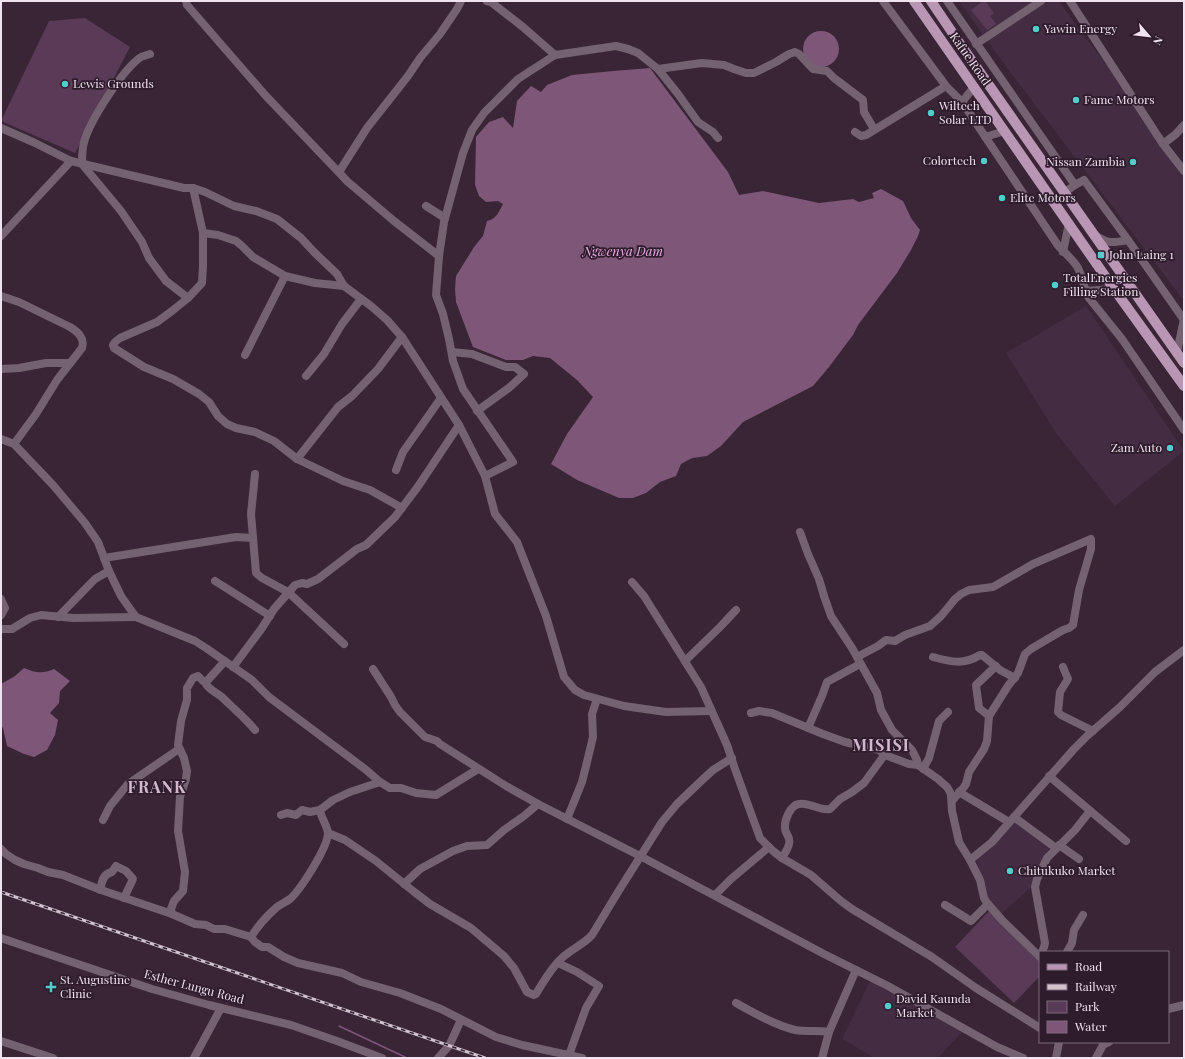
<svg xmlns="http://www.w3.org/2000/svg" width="1185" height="1059" viewBox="0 0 1185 1059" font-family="'Playfair Display',serif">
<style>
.built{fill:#442c42}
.green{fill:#5a3b57}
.water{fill:#7d5678}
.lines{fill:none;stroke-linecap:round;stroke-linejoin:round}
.stream{stroke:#7d5678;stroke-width:1.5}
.minor{stroke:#746271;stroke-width:8}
.major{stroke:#ba96b5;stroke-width:10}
.rail-casing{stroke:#d1c2ce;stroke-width:3}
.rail{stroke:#2e1b2c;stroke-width:1.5;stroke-dasharray:4.5;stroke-linecap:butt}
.poi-dot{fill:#53cdcb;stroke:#2e1b2c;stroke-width:1.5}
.labels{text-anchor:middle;stroke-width:3.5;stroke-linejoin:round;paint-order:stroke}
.poi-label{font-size:12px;fill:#f0e2ee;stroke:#2e1b2c;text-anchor:start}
.street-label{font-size:12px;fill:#f0e2ee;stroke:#2e1b2c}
.water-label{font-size:13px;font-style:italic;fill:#ebade4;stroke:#2e1b2c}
.district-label{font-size:16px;font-weight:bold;letter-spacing:1px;fill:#d1b7cd;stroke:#2e1b2c}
</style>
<rect width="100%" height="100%" fill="#392536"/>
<g class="built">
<path d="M959 1H1059L1081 32 1184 165V301L1004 64Z"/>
<path d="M1086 306 1184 451 1115 506 1056 433 1006 353Z"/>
<path d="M1015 819 1050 845 1036 883 1001 914 988 898 976 859Z"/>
<path d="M871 979 962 1032 938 1058H875L842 1039Z"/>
</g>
<g class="green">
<path d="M983 1H985L994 13 990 16 996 24 987 30 971 10Z"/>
<path d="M85 18 130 47 75 153 1 121 49 21Z"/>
<path d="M989 911 1040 960V976L1014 1003 955 947Z"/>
</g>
<g class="water">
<circle cx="821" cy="49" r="18"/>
<path d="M650 68 728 172 739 195 763 191 819 203 853 199 859 202 874 198 872 193 881 189 903 201 911 218 920 230 918 236 911 250 897 273 858 325 853 335 829 367 813 386 743 422 721 446 707 456 692 458 681 464 676 476 660 482 646 493 633 498H619L577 480 551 464 567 434 593 397 577 380 550 358 533 356 523 360H506L473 347 456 302 455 289 456 276 474 247 483 236 487 221C497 219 499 211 503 204L498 201 486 202 479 196 475 185 476 137 489 122 503 117 513 128 517 101 531 86 541 92 547 85 572 75 613 71Z"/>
<path d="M24 668C36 673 42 674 54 669L70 681 60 691 59 703 50 713 58 720 55 735 47 750 34 757 24 754 7 746 3 728 1 726V684L15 676Z"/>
</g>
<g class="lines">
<path class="stream" d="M339 1026 407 1058"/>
<g class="minor">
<path d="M186 1 187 5 266 96 348 182 394 221 439 256"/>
<path d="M487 1 491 2 523 27 555 55"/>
<path d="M883 1 946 86 962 102 1057 244C1063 252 1073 259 1078 268 1083 278 1084 289 1089 298L1122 339 1184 430"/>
<path d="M947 1 1075 185 1065 192"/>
<path d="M1070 1 1163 144 1184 171"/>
<path d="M976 44 1041 1"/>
<path d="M150 54C147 55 144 56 141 57 123 69 92 118 85 139 82 147 82 156 82 164L121 211 142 242 149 258 166 281 188 298"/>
<path d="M658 69 702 63 724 65 734 69 746 73H754L776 62 789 54 795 52 799 54 813 69 827 71 834 78 863 100 864 112 874 129"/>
<path d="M962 102 974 87"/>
<path d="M1 128 33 142 71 161 184 188H193L205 192 234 206 256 211 277 219 301 238 314 252 337 274 344 286 371 306 387 320 402 337 459 425 485 476 495 514 517 542 546 616 564 677 575 690 584 695 624 706 666 712 711 711"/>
<path d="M855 132 861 136 866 135 946 86"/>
<path d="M985 137 1005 131"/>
<path d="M1163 144 1176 134 1184 125"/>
<path d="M339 172 367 128 408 76 420 58 440 34 457 9 461 1"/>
<path d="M1075 185 1084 180 1128 240"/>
<path d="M193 188 203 233V266L202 283 188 298 172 311 157 322 120 338 115 342 113 345 114 348 144 367 173 379 199 394 209 402 218 416 227 424 236 428 255 432 274 441 297 459 343 481 370 490 402 508"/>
<path d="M426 206 445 218"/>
<path d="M203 233 218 235 236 241 242 246 253 257 285 276 315 283 344 286"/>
<path d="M1095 235C1109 244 1112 243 1128 240L1184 320"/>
<path d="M1 236 71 161"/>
<path d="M1063 252 1069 223"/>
<path d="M1085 291 1114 289"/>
<path d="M1 296 19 302 70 327C78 332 85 338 82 348L57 380 36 414 14 444"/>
<path d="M452 352 472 354 506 367H515L524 374 510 387 477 411"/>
<path d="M1177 352 1184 319"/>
<path d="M245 355 285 276"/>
<path d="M1 369 19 368 46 363H70"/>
<path d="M306 376 324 354 342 324 361 299"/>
<path d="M1 439 14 444 53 485 85 523 98 542 109 571 121 596 128 606 136 617 195 641 206 648 252 680 269 697 365 769 380 782 390 788H401L416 793 436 795 478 769"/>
<path d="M297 459 338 407 352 396 378 369 402 337"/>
<path d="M396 470 403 452 441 398"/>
<path d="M255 474 251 514 256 573 262 578 288 592 344 644"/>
<path d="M485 476 513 462 463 389 453 361 449 339 443 314 436 295 439 256 444 222 463 153 472 130 484 113 518 79 555 55 616 46 628 49 638 53 658 69 678 94 698 122 713 132 718 138"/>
<path d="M800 532 808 554 819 579 824 596 831 616 852 648 877 693 881 710 892 730 912 750 917 760 918 765 938 779 947 787 950 792 951 795 952 811 959 842 970 860 980 880 984 898 987 903 1002 920 1040 957"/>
<path d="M104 558 236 537 253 538"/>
<path d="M215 581 270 616"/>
<path d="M632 582 644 596 701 687 727 745 735 769 760 838 773 851 782 858 811 875 841 901 852 909 932 957 976 988 1040 1028"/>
<path d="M1 599 5 608 1 615"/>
<path d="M58 617 95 579 109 571"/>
<path d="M1 629H12L30 618 41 615 73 618 136 617"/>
<path d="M857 657 878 646 886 640 895 641 905 635 930 626 941 616 955 599 961 594 969 590 993 587 1033 564 1091 539V549L1079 590 1073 625 1069 628 1063 630 1041 643 1031 649 1025 654 1018 673 1008 686 989 716 987 741 984 749 969 772 966 784 964 787 952 801"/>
<path d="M933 657C951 662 964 665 980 655H982L1000 670 1015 678"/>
<path d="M225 661 207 681 205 682 203 681 198 676 193 678 187 688V700L181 721 178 745 184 758 187 771 186 779 180 797 178 831 185 872 183 891 174 901 171 909 172 914 195 924 206 925 214 929H225L251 937 255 942 262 947H268L284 957 298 963 342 973 361 982 400 993 441 1009 496 1037 522 1045 582 1058"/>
<path d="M685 661 720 627 736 610"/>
<path d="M233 667 262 628 274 609 295 585 302 583 307 584 318 579 357 549 366 545 395 517 417 488 459 425"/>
<path d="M1063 667 1068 679 1060 692 1058 712 1061 715 1093 731"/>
<path d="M373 669 391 697 395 705 400 712 425 737 437 741 440 744 506 786 538 804 640 856 824 954 888 986 997 1047 1023 1058"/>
<path d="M205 682C208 690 218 693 224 699 234 709 246 719 255 730"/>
<path d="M751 713 759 711 772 713 823 734 845 742 879 750 885 755"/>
<path d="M989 716 979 708 976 685 996 666"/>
<path d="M808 728 822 696 827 682 860 664"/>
<path d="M923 769 929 758 939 721 948 712"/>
<path d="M1049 776 1126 841"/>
<path d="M959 792 1009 822"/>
<path d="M281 815 287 813 296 815 302 810 310 812 320 810"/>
<path d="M1014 817 1056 848"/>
<path d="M567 819 582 782 587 762 593 737 592 714 597 699"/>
<path d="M103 820 110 806 128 784 179 749"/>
<path d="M328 833 345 840 376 861 413 891 430 904 471 928 504 956 514 968 527 992 534 995 536 994C543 982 552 967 562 958 571 949 583 945 592 935L618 892 662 822 677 804 700 782 713 770 732 758"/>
<path d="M1059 845 1079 859"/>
<path d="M1 849 6 854 15 860 24 864 38 868 48 872 63 875 101 890 172 914"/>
<path d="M782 858C785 853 788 849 789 844 791 837 786 835 785 829 784 821 790 805 799 804 810 802 819 811 830 809L840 799 852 792 864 783 883 757 885 755 909 764 918 765"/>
<path d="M970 860 992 842 1074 749 1087 736 1120 707 1155 672 1184 650"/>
<path d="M404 884 420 869 453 851 467 846 487 845 504 830 524 816 538 804"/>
<path d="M101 890C101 882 103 874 112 872L116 866 126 871 133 879 124 898"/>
<path d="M715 895 731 879 769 847"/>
<path d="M945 905 971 921 988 904"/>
<path d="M251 937C257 927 268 915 277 907 281 904 286 902 290 899 301 889 328 847 328 833 327 825 321 818 320 810L333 800 350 792 380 782"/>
<path d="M1 938 152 989 209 1005 291 1025 337 1041 382 1058"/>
<path d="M1042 952 1044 947 1045 943 1035 887 1037 879 1047 858 1075 830 1090 811"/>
<path d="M1067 952 1072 943 1074 930 1083 915"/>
<path d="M558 963 577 972 599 986 586 1008 569 1055"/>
<path d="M736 1003C754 1013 775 1025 795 1030 807 1032 818 1030 829 1032"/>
<path d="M1168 1009 1184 1005"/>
<path d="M1 1041 53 1058"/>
<path d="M194 1058 221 1008"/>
<path d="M438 1058 449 1046 461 1020"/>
<path d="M822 1058 829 1032 856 970"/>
<path d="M1056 1058 1059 1042"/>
<path d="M1096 1058 1103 1045 1109 1042"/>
</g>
<g class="major">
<path d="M914 1 1114 289 1184 386"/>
<path d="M931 1 958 41 1184 363"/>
</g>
<g class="rail-casing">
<path id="rail" d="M1 892 485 1058"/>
</g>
<use href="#rail" class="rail"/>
</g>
<g class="poi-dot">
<circle cx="1036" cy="29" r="4"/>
<circle cx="65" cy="84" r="4"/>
<circle cx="1076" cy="100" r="4"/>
<circle cx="931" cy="113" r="4"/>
<circle cx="984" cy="161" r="4"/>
<circle cx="1133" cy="162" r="4"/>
<circle cx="1002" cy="198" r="4"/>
<rect x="1097" y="251" width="8" height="8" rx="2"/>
<circle cx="1055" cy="285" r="4"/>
<circle cx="1170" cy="448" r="4"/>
<circle cx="1010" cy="871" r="4"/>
<path d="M49 981h4v4h4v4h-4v4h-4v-4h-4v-4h4z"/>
<circle cx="888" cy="1006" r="4"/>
</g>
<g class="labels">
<g class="poi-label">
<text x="1044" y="33">Yawin Energy</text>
<text x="73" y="88">Lewis Grounds</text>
<text x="1084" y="104">Fame Motors</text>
<text x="939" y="110">Wiltech<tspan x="939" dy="14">Solar LTD</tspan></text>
<text x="976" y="165" text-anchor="end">Colortech</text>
<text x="1125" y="166" text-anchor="end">Nissan Zambia</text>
<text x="1010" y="202">Elite Motors</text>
<text x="1109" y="259">John Laing 1</text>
<text x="1063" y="282">TotalEnergies<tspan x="1063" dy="14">Filling Station</tspan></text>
<text x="1162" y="452" text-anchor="end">Zam Auto</text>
<text x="1018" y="875">Chitukuko Market</text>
<text x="60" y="984">St. Augustine<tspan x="60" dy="14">Clinic</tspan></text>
<text x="896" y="1003">David Kaunda<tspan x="896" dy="14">Market</tspan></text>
</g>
<g class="street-label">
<text transform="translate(970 59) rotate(55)" y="4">Kafue Road</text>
<text transform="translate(194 987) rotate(15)" y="4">Esther Lungu Road</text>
</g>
<g class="water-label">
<text x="623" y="256">Ngwenya Dam</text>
</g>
<g class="district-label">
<text x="881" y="751">MISISI</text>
<text x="157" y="793">FRANK</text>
</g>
</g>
<rect width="1185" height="1059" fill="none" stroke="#f0e2ee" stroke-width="4"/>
<rect x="1039" y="951" width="130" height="92" fill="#2e1b2c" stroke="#7c6b7a"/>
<rect x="1047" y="964" width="20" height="6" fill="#ba96b5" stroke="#7c6b7a"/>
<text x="1075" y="971" font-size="12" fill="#f0e2ee">Road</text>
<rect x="1047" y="984" width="20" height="6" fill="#d1c2ce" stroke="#7c6b7a"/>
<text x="1075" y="991" font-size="12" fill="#f0e2ee">Railway</text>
<rect x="1047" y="1001" width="20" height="12" fill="#5a3b57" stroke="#7c6b7a"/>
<text x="1075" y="1011" font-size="12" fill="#f0e2ee">Park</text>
<rect x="1047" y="1021" width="20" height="12" fill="#7d5678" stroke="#7c6b7a"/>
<text x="1075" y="1031" font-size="12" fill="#f0e2ee">Water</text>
<g transform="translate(1149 36) rotate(118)" stroke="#2e1b2c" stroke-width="3" paint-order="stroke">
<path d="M0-3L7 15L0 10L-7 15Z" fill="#f0e2ee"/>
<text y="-6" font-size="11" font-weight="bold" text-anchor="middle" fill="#f0e2ee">N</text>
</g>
</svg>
